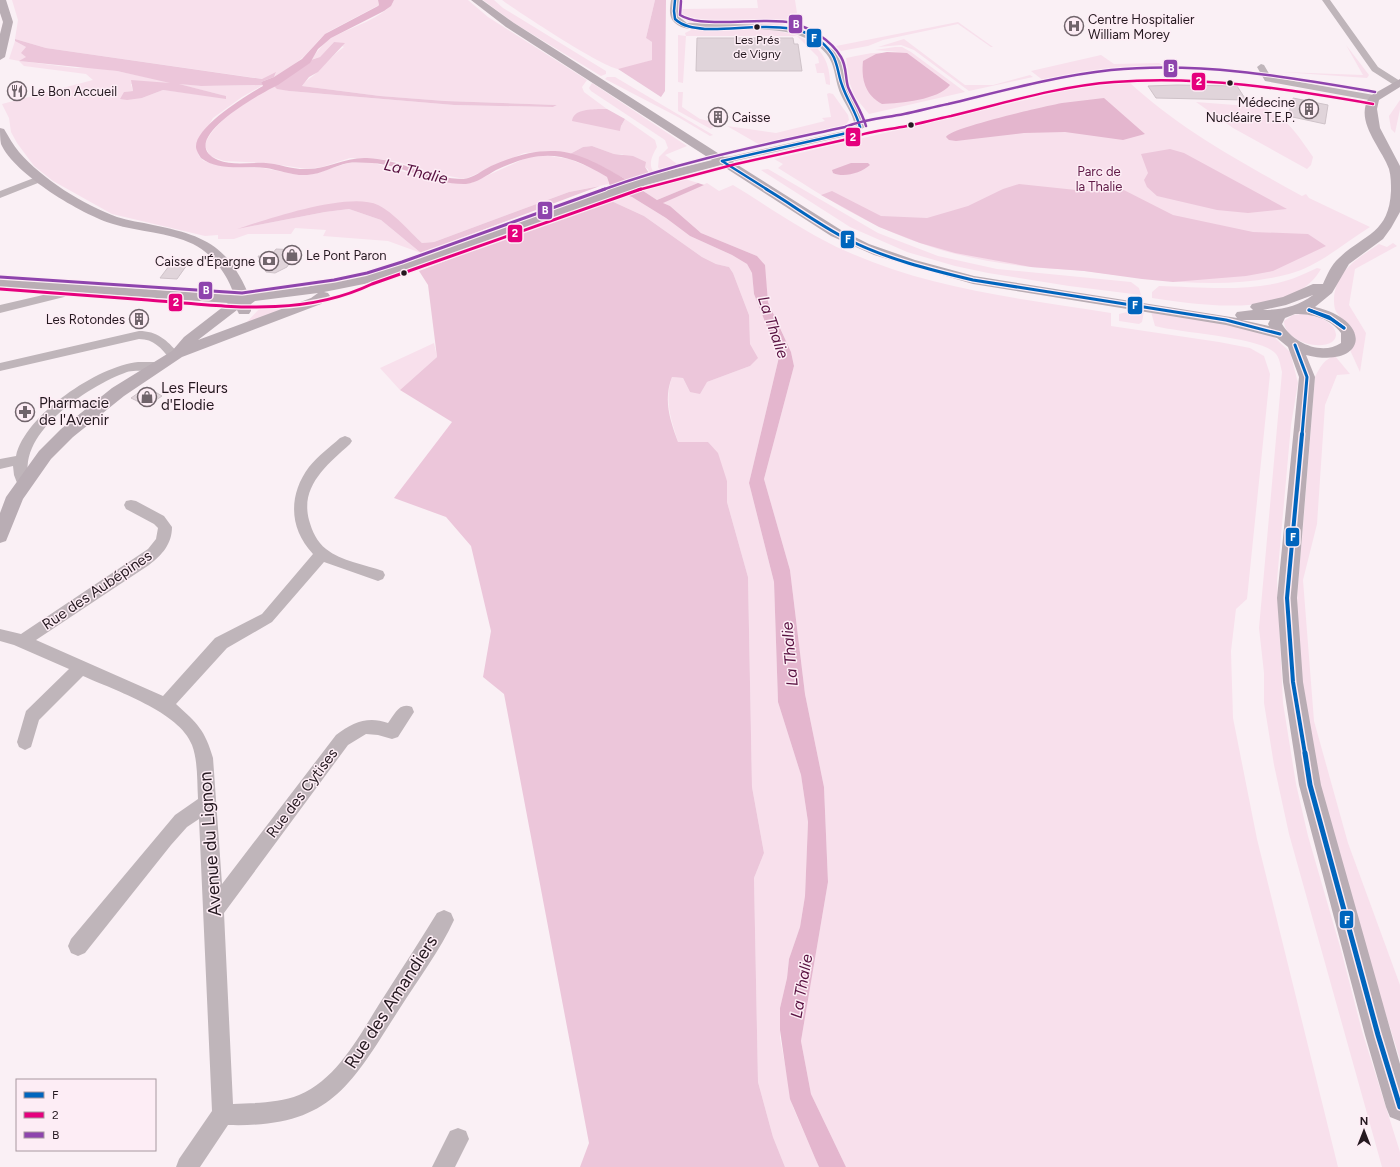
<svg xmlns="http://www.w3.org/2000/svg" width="1400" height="1167" viewBox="0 0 1400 1167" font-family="Figtree,sans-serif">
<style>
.green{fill:#f8e0ec;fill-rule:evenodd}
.forest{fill:#ecc6da}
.water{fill:#e4b6ce}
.building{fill:#e0d4da;stroke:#cfc3c9}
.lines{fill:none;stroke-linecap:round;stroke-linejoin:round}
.minor{fill:#bfb5ba;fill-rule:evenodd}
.major{fill:#b9adb4;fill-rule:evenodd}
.bus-1-far3-casing{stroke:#fdedf5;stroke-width:4.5}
.bus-1-far2-casing{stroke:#fdedf5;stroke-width:5.5}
.bus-1-far1-casing{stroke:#fdedf5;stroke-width:7}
.bus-1-casing{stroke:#fdedf5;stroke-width:8}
.bus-2-far1-casing{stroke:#fdedf5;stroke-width:4.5}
.bus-2-casing{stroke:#fdedf5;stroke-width:5.5}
.bus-3-far1-casing{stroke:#fdedf5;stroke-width:4.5}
.bus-3-casing{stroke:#fdedf5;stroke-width:5.5}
.bus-1-far3{stroke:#0065bd;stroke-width:2.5}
.bus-1-far2{stroke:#0065bd;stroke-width:3}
.bus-1-far1{stroke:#0065bd;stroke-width:4}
.bus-1{stroke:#0065bd;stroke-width:5}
.bus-2-far1{stroke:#e5007d;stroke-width:2.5}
.bus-2{stroke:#e5007d;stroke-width:3}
.bus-3-far1{stroke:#8e44ad;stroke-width:2.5}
.bus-3{stroke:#8e44ad;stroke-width:3}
.bus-dot{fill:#251920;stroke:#fdedf5;stroke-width:1.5}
.labels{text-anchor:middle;stroke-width:3;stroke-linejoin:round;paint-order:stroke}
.far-bus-label{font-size:12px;fill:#251920;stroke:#fdedf5}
.far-poi-label{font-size:13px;fill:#251920;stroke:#fdedf5;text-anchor:start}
.far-park-label{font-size:13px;fill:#601a47;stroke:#fdedf5}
.poi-label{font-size:15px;fill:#251920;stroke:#fdedf5;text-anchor:start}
.street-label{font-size:15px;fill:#251920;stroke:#fdedf5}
.water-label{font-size:16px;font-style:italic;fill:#581140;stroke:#fdedf5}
.near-street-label{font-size:18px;fill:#251920;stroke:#fdedf5}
.line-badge{stroke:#fdedf5;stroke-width:1.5}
.badge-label{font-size:11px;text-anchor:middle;font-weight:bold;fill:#fff}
</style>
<rect width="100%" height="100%" fill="#faf0f5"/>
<g class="green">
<path d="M12 0H378L379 5 328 32C317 40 311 51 301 59 293 66 283 71 274 77L276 73 263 79 46 48 15 39 18 20Z"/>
<path d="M394 0H468L488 17 587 80 582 87 584 92 607 109H598L620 131 621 126 625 119 655 140 657 147C653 154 648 163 653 171L649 173 648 169 622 154H614L592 146 583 147 570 154 556 151 524 153 465 179 433 173 398 162 379 159 350 158 322 167 307 169 267 163 224 161 210 156 205 146C210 123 253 98 272 86L289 91 454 105 553 107 557 105 445 101 380 96 302 86C309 77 312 78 318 71 327 63 334 54 344 47L334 42 320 57 311 60C317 52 322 44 330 39 345 29 388 17 394 0Z"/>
<path d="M483 0H494L503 8 606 71V74L601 76 514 23Z"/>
<path d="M502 0H655L646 38 652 42V60C642 63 629 68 619 69 605 69 517 11 502 0Z"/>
<path d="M757 0H795L797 13 788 17 785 24 782 25H698L689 23 682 17V9L758 8Z"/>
<path d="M958 22 993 47H991L958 24 883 40 868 46 841 51 836 46Z"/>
<path d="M691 30C737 30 832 15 830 85L826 84 824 73H817L815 64 819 63 818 57 797 36H686L683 83 678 82V35L686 36 685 33Z"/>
<path d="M904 39 965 85H993L1030 75 1033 77 969 91 914 50 901 45 878 47Z"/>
<path d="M15 41 26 47 27 57 20 61 76 68 88 67 117 71 174 83 201 86 263 85 242 97 213 118 196 147 199 156 204 161 221 166 263 168 299 175 314 174 348 163H374L422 177 447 182 471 183 526 158 544 155 569 159 594 169 607 177 609 184 569 192 434 242 422 243 399 222 357 202 242 228 325 212 349 209 381 220 421 253 388 241 323 236 326 230 295 228 291 234H248L234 239H218V235L205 236 112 214 53 181 34 166 17 143 11 132 9 118 2 104 93 80 86 74 24 66 19 61 9 59ZM174 83 222 95 226 98 163 90 142 98 124 92 133 91 131 84Z"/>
<path d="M1346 45 1369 75 1367 78 1282 72 1363 75Z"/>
<path d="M895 47H902L911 52 965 92 869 114 855 97 850 84 846 58C859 56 870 52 883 53L876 54 899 52 875 50Z"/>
<path d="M1101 55 1114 64 1159 63 1165 67 1104 69 1044 81 1031 71Z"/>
<path d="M607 77H615L713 135 710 136 678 117 605 79Z"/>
<path d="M1128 81C1179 129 1241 162 1302 196L1306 194 1309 198 1370 227C1344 243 1319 266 1289 274 1221 292 1152 279 1085 271 1067 269 1049 269 1031 267 994 263 955 256 920 243 869 226 823 196 778 168L783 164 774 159 1063 91Z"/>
<path d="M592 83 687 146 665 155 681 167 660 170 658 167 659 157 668 148 665 140 591 91 589 88Z"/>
<path d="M678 92H683L682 107 700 119 718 123 711 129 678 111Z"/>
<path d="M829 93 833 94 848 115 849 120 846 125 760 145 727 126 776 133 825 121 822 118 831 117 827 94Z"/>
<path d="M1400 100V109L1395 133 1391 129 1389 116Z"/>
<path d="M1196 102 1261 107C1285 114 1299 137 1313 157L1311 165 1307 169 1233 128Z"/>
<path d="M768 169 878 233 938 256 997 269 1131 282 1139 288 1141 295 1069 286 988 273 955 266 907 252 850 227 761 170Z"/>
<path d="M682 178 698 183 657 200 637 187Z"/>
<path d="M707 183 719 191 733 185C771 208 807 234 848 252 931 289 1022 299 1111 313V326L1219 342 1250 348 1264 356 1270 374 1247 599 1236 609 1231 651 1233 718 1257 839 1338 1167H846L811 1094 801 1041 828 882 824 787 805 694 790 570 764 479 794 366 791 352 768 302 764 265 757 256 701 233 670 206 662 203Z"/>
<path d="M620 193 632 197 666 218 690 236 732 255 747 264 752 273 754 294 779 357 749 483 774 582 778 702 801 775 808 822 805 896 800 927 789 959 787 978 780 1008V1038L793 1107 819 1167H785L773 1137 758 1082 754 878 764 853 752 787 748 577 727 502V481L708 442H678C671 419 664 401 672 377L683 378 690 392 707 382 750 366 749 315 733 273 729 267 716 264 702 257 644 216 607 199Z"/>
<path d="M1393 243 1397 246 1355 269 1349 305 1366 333 1360 372 1350 350 1354 344 1355 334C1350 326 1342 321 1337 313 1334 309 1334 303 1334 298 1336 271 1358 258 1379 244L1387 247Z"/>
<path d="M1317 268 1321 269C1292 320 1200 305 1152 298V292L1159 286C1197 287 1249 292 1285 281 1296 278 1306 273 1317 268Z"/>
<path d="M299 306 246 323 260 308Z"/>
<path d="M1131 311H1144L1142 322 1139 324 1119 321V314Z"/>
<path d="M1151 312 1218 320 1272 335 1290 352 1298 383 1291 425 1277 580 1283 703 1296 784 1308 836 1341 950 1362 1031 1400 1152V1167H1382L1289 834 1274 765 1264 703V673L1259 628 1282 372C1280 365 1280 357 1274 352 1258 337 1181 333 1155 326Z"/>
<path d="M1301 314C1312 315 1335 320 1336 335 1336 338 1334 340 1332 342 1317 351 1284 340 1284 321L1293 315Z"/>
<path d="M434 343 437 357 400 390 380 368Z"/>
<path d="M1335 356 1350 374 1337 375 1325 405 1317 524 1303 580 1314 721 1348 843 1400 985V1059C1356 919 1305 779 1297 631 1296 596 1300 561 1303 527 1307 477 1311 427 1315 377 1320 367 1324 359 1335 356Z"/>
</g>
<g class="forest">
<path d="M655 0H666L665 91 661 97 618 69 652 60V42L646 38Z"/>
<path d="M15 39 46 48 262 79 276 72 274 77 261 82 263 85 201 86 179 84 222 95 226 96V99L163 90 142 98 127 100 120 99 124 92 133 91 131 80 170 83 117 71 19 61 26 57 21 53 26 47 15 41Z"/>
<path d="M334 42 345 43 318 72 309 77 302 86 380 96 445 101 557 105 553 107 454 105 289 91 277 89 274 86 309 63 311 60 320 57Z"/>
<path d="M598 109H607L625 119 621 126 620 131 572 121C574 109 589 110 598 109Z"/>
<path d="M592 146 614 154 633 156 646 162 645 167 649 173 627 180 599 165 570 154 583 147Z"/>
<path d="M1170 149 1184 153 1287 209 1248 213 1217 210 1157 196 1147 187 1144 180 1148 173 1141 154Z"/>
<path d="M1019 184 1095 192 1114 185 1173 215 1253 232 1308 234 1326 246 1273 271 1246 276 1173 282 1142 279 1084 271 1031 267 955 253 920 243 879 227 821 195 832 191 881 216 927 218 968 206 1003 189Z"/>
<path d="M600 186 421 253 381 220 349 209 325 212 237 229C267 219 350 191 378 205 393 212 410 232 422 243L434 242 569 192Z"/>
<path d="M607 199 644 216 702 257 716 264 729 267 733 273 749 315 750 344 758 358 750 366 707 382 700 394 690 392 683 378 672 377C663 400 670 420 678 442H708L718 453 727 481V502L748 577 752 787 764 853 754 878 758 1082 773 1137 785 1167H580L589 1143 504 694 483 677 491 631 471 546 446 517 394 498 452 422 400 390 437 357 428 285 419 271Z"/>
</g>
<g class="water">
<path d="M378 0H394L391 6 384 11 331 38 318 49 310 63 278 85C263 92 173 141 218 160 233 166 251 162 266 163 280 164 293 170 308 169 328 169 345 157 367 158 400 159 430 179 464 179 473 178 483 170 491 166 512 157 532 150 555 151 580 152 606 168 627 180L610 186 607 177C564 151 541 149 496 170 487 175 477 183 466 184 433 185 403 165 372 163 364 163 356 162 348 163 334 166 322 174 307 175 293 176 279 170 266 168 245 165 219 172 201 158 199 155 196 150 196 147 195 127 247 95 263 86L261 82 274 77 302 59 325 34 378 6 379 5Z"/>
<path d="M887 52 907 53 950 85C938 100 901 103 882 104 865 95 861 79 863 61L876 54Z"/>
<path d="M1104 98 1145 134 1123 140 1065 132 1024 133 956 141 949 140 946 137C949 128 1046 106 1062 103 1076 101 1090 100 1104 98Z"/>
<path d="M851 163H868L870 165C861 173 844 178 833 173L832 170Z"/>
<path d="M698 183 704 185 663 203 670 206 701 233 757 256 765 265 768 302 791 352 794 366 764 479 790 570 805 694 824 787 828 882 801 1041 811 1094 846 1167H819L815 1158 790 1099 780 1030V1008L787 978 789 959 800 927 805 896 808 822 801 775 778 702 774 582 749 483 779 357 754 294 752 273 747 264 732 255 690 236 666 218 632 197 620 193 637 187 657 200Z"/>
</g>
<g class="building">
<path d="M697 38H793L794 44H798L802 71H696Z"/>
<path d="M1177 85 1237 86 1246 100 1156 98 1148 86Z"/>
<path d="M1293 98 1328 105 1325 124 1288 116Z"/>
<path d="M276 249 297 250 287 267 275 273 266 272 258 256 270 257Z"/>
<path d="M189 262 177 279 160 278 169 266Z"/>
<path d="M147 387 162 396 147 406 131 398Z"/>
</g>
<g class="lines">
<g class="minor">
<path d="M671 0H679L678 16 687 23 775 25 809 33 822 41 835 52 841 62 849 94 862 116 865 127 850 135 735 161 732 160 730 158 732 156 844 131 855 126C853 114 846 106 841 95 832 74 838 61 817 45 778 14 695 42 675 23 668 17 670 8 671 0Z"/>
<path d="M1322 0H1330L1378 67 1400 81V85H1394L1372 71Z"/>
<path d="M1261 64 1264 65 1271 77 1374 95 1379 98 1374 101 1265 81 1257 67Z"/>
<path d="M39 176 43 177 44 179 43 181 0 198V191Z"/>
<path d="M72 285 78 288 64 297 0 313V305L56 292Z"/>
<path d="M139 331C157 331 167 340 178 353L180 356 178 359H170C161 348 154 339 139 339L0 371V363Z"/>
<path d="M138 362H158L164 366C160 373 136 369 127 372 88 386 11 436 31 484L29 488 24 489 19 488 14 475 13 466 0 469V459L16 456C25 415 98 366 138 362Z"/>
<path d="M345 436 350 438 352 441 350 444C327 465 300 486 309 520 312 531 317 542 326 549 341 561 366 565 383 571L385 575 383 579 378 581 324 562 272 622 227 648 176 704C197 723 205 730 213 758L222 884 336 735C353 722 368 716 388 723 395 714 399 702 412 707L414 712 398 737 392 739 378 735 366 734 348 745 224 913 233 1104C255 1103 279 1103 299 1095 340 1078 362 1030 385 995 402 968 420 941 437 913L444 910 451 913 454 920C441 949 417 981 400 1008 350 1086 331 1128 228 1125L200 1167H176L179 1159 212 1111 199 819 187 827 171 845 85 953 78 956 71 953 68 946 71 939 175 815 198 799C197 781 198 761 192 745 180 712 114 690 83 676L39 720 31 747 25 750 19 747 17 742 26 711 69 669 14 645 0 641V629L21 634 148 549 156 539 158 528 154 524 126 509 124 505 126 501 131 500 136 501 164 516 172 527C172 544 162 555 149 565L36 640 163 696 215 638 262 614 313 554C289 529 288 495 309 467 318 456 330 447 340 438Z"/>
<path d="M458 1128 466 1131 469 1139 455 1167H432L450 1131Z"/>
</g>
<g class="major">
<path d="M0 0H6L13 22 5 57 0 60V34L3 22 0 13Z"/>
<path d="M471 0H482L514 23 724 157 734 156 736 159 733 162 841 230 869 244 915 260 974 276 1237 318 1235 315 1237 312 1253 310 1250 307 1252 304 1283 297 1313 284H1323C1327 275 1331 265 1339 258 1364 234 1389 234 1391 191 1391 184 1391 176 1389 169 1381 147 1353 120 1370 96L1400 79V87L1379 100 1377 109 1380 128 1400 166V212L1391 228 1383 239 1349 264 1332 293 1315 307C1375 321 1366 370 1306 355L1315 377 1297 598 1303 682 1321 785 1400 1064V1121L1390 1117 1386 1107 1365 1035 1299 785 1283 682 1277 598 1299 377 1288 347 1277 338 1226 325 973 284 874 255 831 236 721 165 646 185 374 282 324 292 328 293 330 296 321 304 182 357 124 396 73 437 51 459 23 499 6 541 0 543V513L6 497 39 451 61 429 112 388 172 351 184 337 228 303 0 287V279L234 295C228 275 212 253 193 244 168 232 139 232 113 224 82 215 14 174 1 144 0 139 0 133 0 128L4 129C9 137 13 145 19 152 42 179 84 205 117 217 129 221 141 222 153 225 203 235 227 245 248 293L305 287 366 275 636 179 712 160 506 27ZM318 293 311 298 198 340 237 310 239 314H249L251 311V304L255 301ZM1313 295C1298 306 1283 310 1263 310L1286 305ZM1295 314C1312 314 1330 318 1341 333V343C1322 356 1293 343 1282 324L1285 318ZM1242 320H1270L1268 324 1269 326Z"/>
</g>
<g class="bus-1-far3-casing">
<g id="bus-1-far3">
<path d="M675 0 674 11 675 19C683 27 696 28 706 29 747 31 804 13 832 54 838 63 838 75 842 85 847 100 856 112 860 127"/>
<path d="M722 161 768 190"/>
<path d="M722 161 847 133 860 127"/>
</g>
</g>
<g class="bus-1-far2-casing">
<g id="bus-1-far2">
<path d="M766 189C793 205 819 225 847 239 886 259 931 270 973 280L1226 320 1280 334"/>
<path d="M1309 310 1329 317 1344 328"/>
<path d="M1309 310 1331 319 1344 328"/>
<path d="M1295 345 1307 377 1302 435"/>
</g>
</g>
<g class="bus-1-far1-casing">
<path id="bus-1-far1" d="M1302 434 1287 598 1293 682 1305 754"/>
</g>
<g class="bus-1-casing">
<path id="bus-1" d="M1305 753 1310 785 1378 1035 1400 1107"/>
</g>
<g class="bus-2-far1-casing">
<path id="bus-2-far1" d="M638 190 736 164 848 139C867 131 887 130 907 126 922 123 936 119 951 116 1005 103 1059 86 1114 82 1201 75 1287 89 1373 104"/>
</g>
<g class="bus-2-casing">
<path id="bus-2" d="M0 289C49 293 99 296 148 300 225 306 301 318 372 284L641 189"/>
</g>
<g class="bus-3-far1-casing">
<g id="bus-3-far1">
<path d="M681 1 680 15C693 23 713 22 728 22 743 22 780 19 792 23 811 28 831 40 841 57 847 67 845 77 848 87 854 101 862 112 866 126"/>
<path d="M602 190C681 161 763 145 845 127 864 119 884 118 904 114 919 111 933 107 948 104 1002 91 1056 76 1111 70 1199 61 1288 77 1375 92"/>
</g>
</g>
<g class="bus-3-casing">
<path id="bus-3" d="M0 277 242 293 334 280 367 273 402 262 605 189"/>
</g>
<use href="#bus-1-far3" class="bus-1-far3"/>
<use href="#bus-1-far2" class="bus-1-far2"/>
<use href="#bus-1-far1" class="bus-1-far1"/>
<use href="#bus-1" class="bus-1"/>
<use href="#bus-2-far1" class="bus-2-far1"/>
<use href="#bus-2" class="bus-2"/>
<use href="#bus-3-far1" class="bus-3-far1"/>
<use href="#bus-3" class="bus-3"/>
</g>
<defs>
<g id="hospital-ring" transform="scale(1)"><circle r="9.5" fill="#fdedf5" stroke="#70646b" stroke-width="1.5"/><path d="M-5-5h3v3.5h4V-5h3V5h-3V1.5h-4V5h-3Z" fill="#70646b"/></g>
<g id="restaurant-ring" transform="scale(1)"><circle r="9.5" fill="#fdedf5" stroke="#70646b" stroke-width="1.5"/><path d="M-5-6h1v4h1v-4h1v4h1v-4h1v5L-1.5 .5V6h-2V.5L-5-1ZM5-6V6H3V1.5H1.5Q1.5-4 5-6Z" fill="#70646b"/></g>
<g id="building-ring" transform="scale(1)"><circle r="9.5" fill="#fdedf5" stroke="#70646b" stroke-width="1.5"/><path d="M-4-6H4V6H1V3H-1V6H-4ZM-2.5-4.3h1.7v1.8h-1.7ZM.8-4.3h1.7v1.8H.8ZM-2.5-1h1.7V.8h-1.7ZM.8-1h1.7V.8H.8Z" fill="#70646b"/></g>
<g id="shop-ring" transform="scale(1)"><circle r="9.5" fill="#fdedf5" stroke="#70646b" stroke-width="1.5"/><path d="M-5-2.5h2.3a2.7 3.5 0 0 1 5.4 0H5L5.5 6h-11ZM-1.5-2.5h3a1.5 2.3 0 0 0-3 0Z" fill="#70646b"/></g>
<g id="bank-ring" transform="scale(1)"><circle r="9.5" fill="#fdedf5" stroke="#70646b" stroke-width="1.5"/><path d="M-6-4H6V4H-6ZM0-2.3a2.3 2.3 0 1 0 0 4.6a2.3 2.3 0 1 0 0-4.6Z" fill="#70646b"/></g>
<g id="pharmacy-ring" transform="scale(1)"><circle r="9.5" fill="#fdedf5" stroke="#70646b" stroke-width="1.5"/><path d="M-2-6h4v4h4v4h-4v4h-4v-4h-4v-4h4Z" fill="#70646b"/></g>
</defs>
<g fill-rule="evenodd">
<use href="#hospital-ring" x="1074" y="26"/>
<use href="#restaurant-ring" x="17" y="91"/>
<use href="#building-ring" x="1309" y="109"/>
<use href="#building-ring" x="718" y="117"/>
<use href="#shop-ring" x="292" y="255"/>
<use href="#bank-ring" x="269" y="261"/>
<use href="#building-ring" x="139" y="319"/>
<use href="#shop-ring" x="147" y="397"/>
<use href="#pharmacy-ring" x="25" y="412"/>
</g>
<g class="bus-dot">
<circle cx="757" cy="27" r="3.5"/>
<circle cx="1230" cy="83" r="3.5"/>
<circle cx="911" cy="125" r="3.5"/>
<circle cx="404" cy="273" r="3.5"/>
</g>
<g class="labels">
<g class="far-bus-label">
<text x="757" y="44">Les Prés<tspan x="757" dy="14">de Vigny</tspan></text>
</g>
<g class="far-poi-label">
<text x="1088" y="24">Centre Hospitalier<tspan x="1088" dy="15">William Morey</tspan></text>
<text x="31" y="96">Le Bon Accueil</text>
<text x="1295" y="107" text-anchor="end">Médecine<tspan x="1295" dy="15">Nucléaire T.E.P.</tspan></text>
<text x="732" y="122">Caisse</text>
<text x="306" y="260">Le Pont Paron</text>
<text x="255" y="266" text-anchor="end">Caisse d'Épargne</text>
<text x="125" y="324" text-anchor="end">Les Rotondes</text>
</g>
<g class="far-park-label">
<text x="1099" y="176">Parc de<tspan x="1099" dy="15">la Thalie</tspan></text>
</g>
<g class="poi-label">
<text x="161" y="393">Les Fleurs<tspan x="161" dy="17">d'Elodie</tspan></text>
<text x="39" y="408">Pharmacie<tspan x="39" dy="17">de l'Avenir</tspan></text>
</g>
<g class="street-label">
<text transform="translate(97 590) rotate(-34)" y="5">Rue des Aubépines</text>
<text transform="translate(302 793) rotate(-53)" y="5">Rue des Cytises</text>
</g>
<g class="water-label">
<text transform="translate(416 171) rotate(13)" y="6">La Thalie</text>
<text transform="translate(774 327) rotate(71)" y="6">La Thalie</text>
<text transform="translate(789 654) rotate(-95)" y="6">La Thalie</text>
<text transform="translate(801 986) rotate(-80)" y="6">La Thalie</text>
</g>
<g class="near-street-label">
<text transform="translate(210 844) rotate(-94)" y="6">Avenue du Lignon</text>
<text transform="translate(391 1002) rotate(-57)" y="6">Rue des Amandiers</text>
</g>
</g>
<g class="line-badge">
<rect x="788" y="14" width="15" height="20" rx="4" fill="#8e44ad"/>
<rect x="806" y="28" width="16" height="20" rx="4" fill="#0065bd"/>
<rect x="1163" y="59" width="15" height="19" rx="4" fill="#8e44ad"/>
<rect x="1191" y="72" width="15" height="19" rx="4" fill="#e5007d"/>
<rect x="845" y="127" width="16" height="20" rx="4" fill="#e5007d"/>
<rect x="537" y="201" width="16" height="19" rx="4" fill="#8e44ad"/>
<rect x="507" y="224" width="16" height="19" rx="4" fill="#e5007d"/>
<rect x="840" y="230" width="15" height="19" rx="4" fill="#0065bd"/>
<rect x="198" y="281" width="15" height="19" rx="4" fill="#8e44ad"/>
<rect x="168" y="293" width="15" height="19" rx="4" fill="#e5007d"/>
<rect x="1127" y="296" width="16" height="19" rx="4" fill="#0065bd"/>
<rect x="1285" y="527" width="15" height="20" rx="4" fill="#0065bd"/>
<rect x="1339" y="910" width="15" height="19" rx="4" fill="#0065bd"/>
</g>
<g class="badge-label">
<text x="796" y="28">B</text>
<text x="814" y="42">F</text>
<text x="1171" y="72">B</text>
<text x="1199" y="85">2</text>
<text x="853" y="141">2</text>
<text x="545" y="214">B</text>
<text x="515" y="237">2</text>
<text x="848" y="243">F</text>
<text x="206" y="294">B</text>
<text x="176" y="306">2</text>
<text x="1135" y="309">F</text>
<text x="1293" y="541">F</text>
<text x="1347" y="924">F</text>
</g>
<rect x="16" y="1079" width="140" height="72" fill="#fdedf5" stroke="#a798a0"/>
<rect x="24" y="1092" width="20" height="6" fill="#0065bd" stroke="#a798a0"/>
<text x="52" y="1099" font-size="12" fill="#251920">F</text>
<rect x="24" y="1112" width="20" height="6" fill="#e5007d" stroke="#a798a0"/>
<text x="52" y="1119" font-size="12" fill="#251920">2</text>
<rect x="24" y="1132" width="20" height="6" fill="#8e44ad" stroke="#a798a0"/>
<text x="52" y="1139" font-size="12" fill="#251920">B</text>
<g transform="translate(1364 1131)" stroke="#fdedf5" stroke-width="3" paint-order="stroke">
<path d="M0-3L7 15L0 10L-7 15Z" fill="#251920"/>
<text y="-6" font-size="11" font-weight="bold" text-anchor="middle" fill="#251920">N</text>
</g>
</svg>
